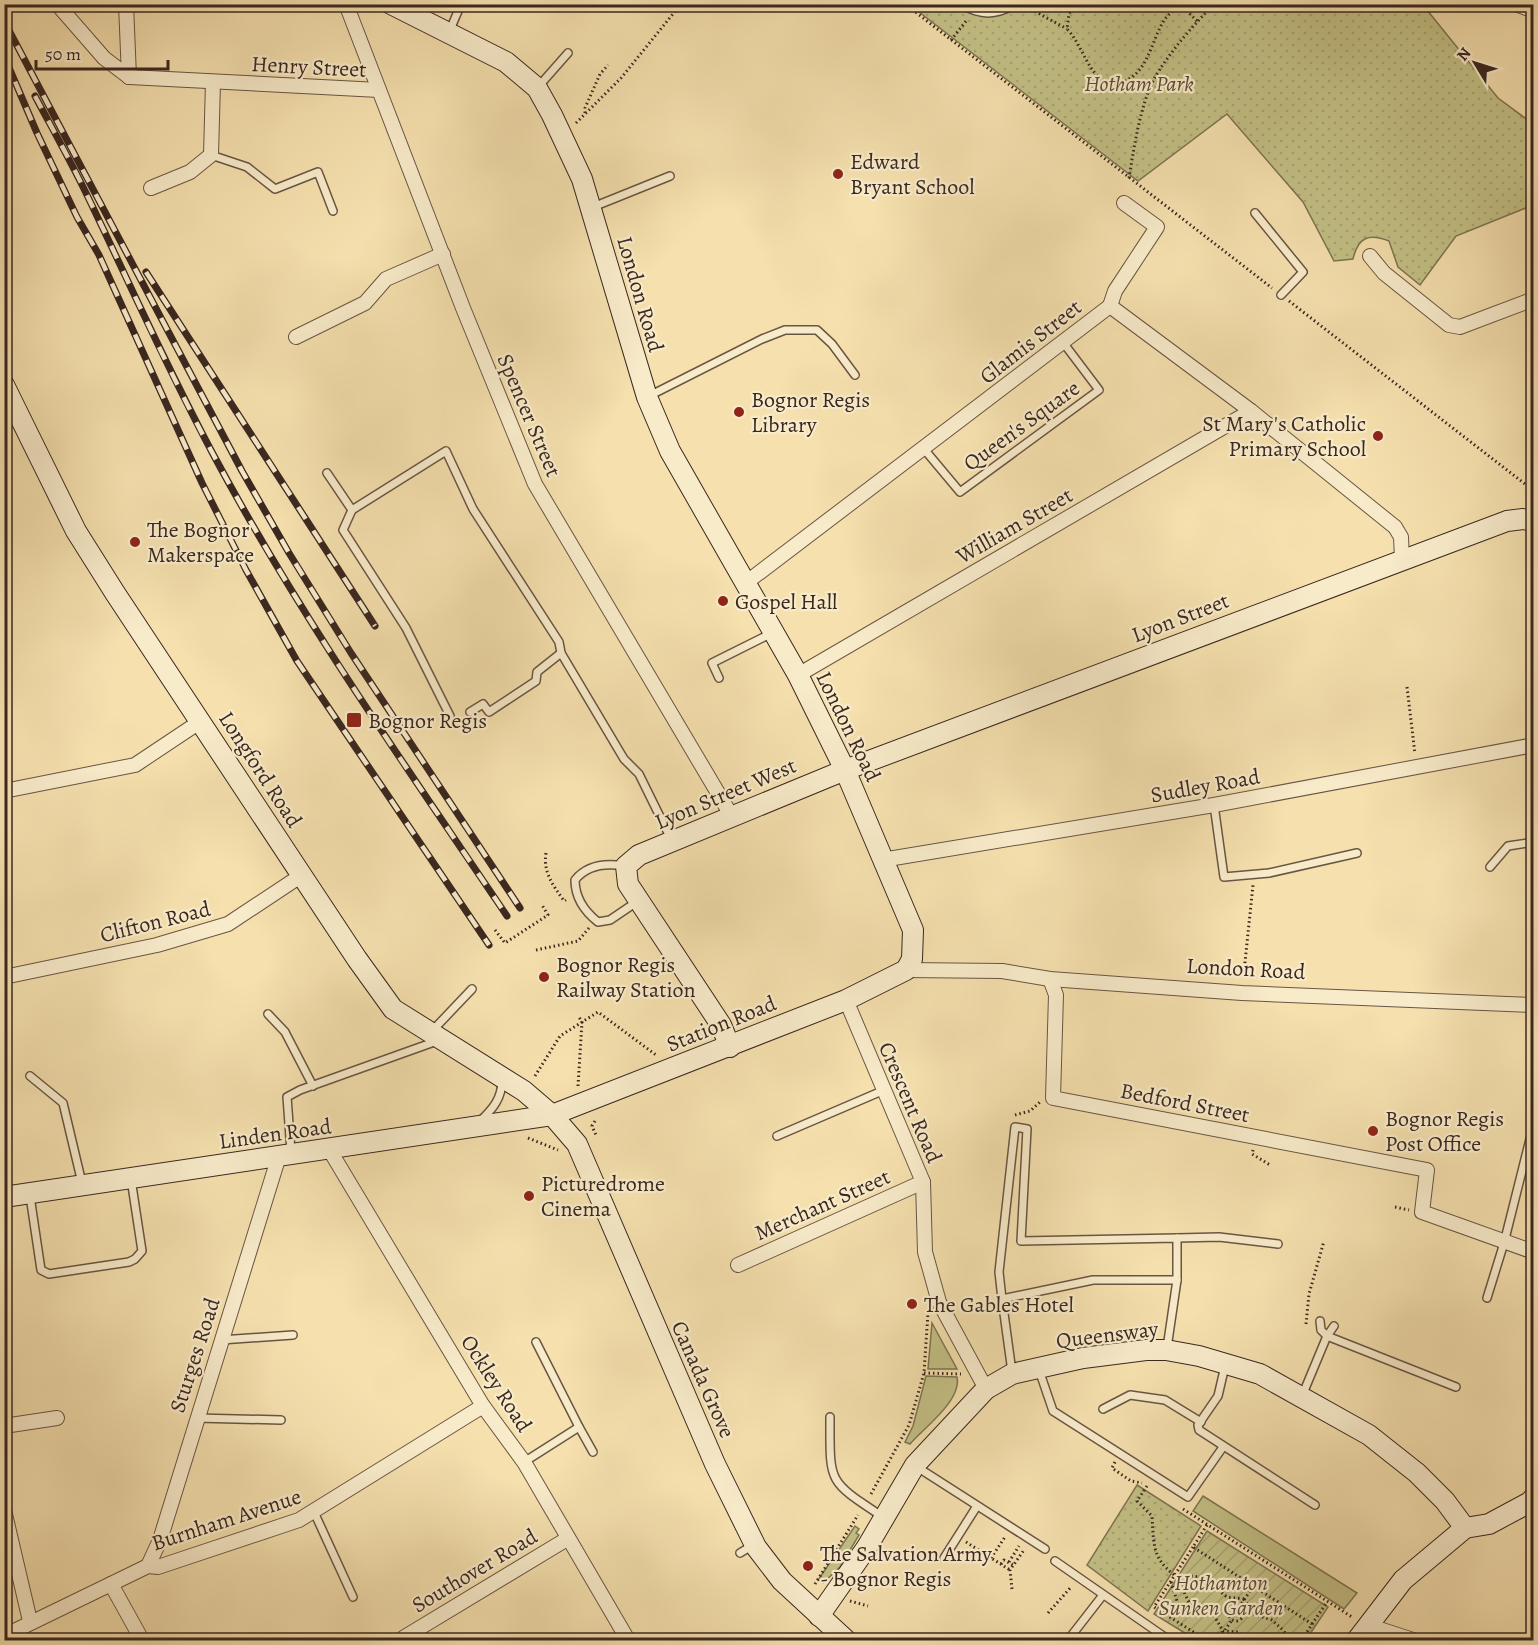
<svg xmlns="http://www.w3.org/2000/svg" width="1538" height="1645" viewBox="0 0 1538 1645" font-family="Alegreya,serif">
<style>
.grass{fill:#c3c085;stroke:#7e7452;stroke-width:1.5}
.park{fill:url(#park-dots);stroke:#7e7452;stroke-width:1.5}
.garden{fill:url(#garden-furrows);stroke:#7e7452;stroke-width:1.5}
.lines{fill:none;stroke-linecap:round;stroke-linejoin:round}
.lane-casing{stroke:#695544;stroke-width:10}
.street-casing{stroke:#695544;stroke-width:16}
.secondary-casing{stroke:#3a2720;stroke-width:22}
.path{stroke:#3a2720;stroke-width:3;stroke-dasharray:1.5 3;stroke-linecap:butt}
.lane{stroke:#f8ebca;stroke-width:7}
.street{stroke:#f8ebca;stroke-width:14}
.secondary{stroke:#f8ebca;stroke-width:20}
.rail-casing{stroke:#3a2720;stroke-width:7}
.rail{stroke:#f8ebca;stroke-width:4.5;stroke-dasharray:14;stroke-linecap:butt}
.poi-dot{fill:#8f2418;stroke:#f8ebca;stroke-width:2}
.labels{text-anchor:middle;stroke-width:4.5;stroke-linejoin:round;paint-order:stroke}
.street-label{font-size:22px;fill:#3a2720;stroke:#f8ebca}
.park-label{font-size:22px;font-style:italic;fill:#5c4d39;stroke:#f8ebca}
.poi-label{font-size:22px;fill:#3a2720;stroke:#f8ebca;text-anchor:start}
</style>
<defs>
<pattern id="park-dots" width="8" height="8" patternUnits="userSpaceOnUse" patternTransform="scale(1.5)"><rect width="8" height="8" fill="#c3c085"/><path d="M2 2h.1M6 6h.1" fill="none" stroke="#a8a573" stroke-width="1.8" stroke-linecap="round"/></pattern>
<pattern id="garden-furrows" width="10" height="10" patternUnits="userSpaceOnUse" patternTransform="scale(1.5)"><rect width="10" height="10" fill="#c3c085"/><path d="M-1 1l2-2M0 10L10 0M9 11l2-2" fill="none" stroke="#a8a573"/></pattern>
</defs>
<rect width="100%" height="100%" fill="#f5e0ae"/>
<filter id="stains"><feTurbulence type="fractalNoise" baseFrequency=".00333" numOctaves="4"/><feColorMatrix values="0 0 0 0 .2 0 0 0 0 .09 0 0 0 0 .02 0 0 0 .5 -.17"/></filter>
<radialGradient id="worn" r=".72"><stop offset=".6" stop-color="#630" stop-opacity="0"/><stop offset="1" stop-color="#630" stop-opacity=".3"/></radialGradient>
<g class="grass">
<path d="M932 1323 957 1369H928Z"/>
<path d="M926 1376 957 1377C962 1400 925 1427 910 1444L905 1442 913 1426Z"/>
<path d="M1203 1496 1357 1593 1344 1609 1193 1511Z"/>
<path d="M855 1526 859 1529 856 1533 859 1535 840 1567 823 1583 818 1580Z"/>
</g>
<g class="park">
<path d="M910 5H1423L1498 98 1533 124V205L1456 236 1420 285 1398 267 1389 241C1369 233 1358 237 1353 259L1334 261 1303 202 1227 114 1138 181Z"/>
<path d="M1137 1485 1201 1526 1148 1611 1087 1565Z"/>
</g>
<path class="garden" d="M1207 1531 1328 1607 1306 1640H1196L1154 1614Z"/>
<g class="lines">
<g class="lane-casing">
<g id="lane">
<path d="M960 4C981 16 995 16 1016 4"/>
<path d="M450 30 461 4"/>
<path d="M538 87 568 53"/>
<path d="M211 155 247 167 275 189 318 172 333 211"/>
<path d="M593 207 670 176"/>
<path d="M1255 213 1303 272 1281 295"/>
<path d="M649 396 762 339 785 330H817L832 344 855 375"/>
<path d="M924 449 960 492 1099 390 1062 341"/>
<path d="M327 473 352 510 446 451 473 509 559 642 561 653 624 759 639 774 671 839"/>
<path d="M352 510 343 530 406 628 450 716"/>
<path d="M719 678 712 663 772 633"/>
<path d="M470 712 483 704 489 712 536 681 537 672 561 653"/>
<path d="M1214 805 1224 877 1269 873 1357 853"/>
<path d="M624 866C606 863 587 865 575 880 575 897 584 911 598 922L610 920 638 901"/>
<path d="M1490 867 1508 846 1534 842"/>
<path d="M268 1014 285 1032 313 1086"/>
<path d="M433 1030 472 989"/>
<path d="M30 1076 63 1103 82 1183"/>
<path d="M480 1121C493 1109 502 1098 502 1080"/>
<path d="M777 1136 882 1091"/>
<path d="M291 1151 287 1097 300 1090 437 1041"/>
<path d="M30 1196 41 1270 49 1274 129 1262 135 1259 142 1251 131 1179"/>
<path d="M1177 1238 1219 1237 1278 1244"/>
<path d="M1487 1298 1504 1243 1534 1123"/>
<path d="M1002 1299 999 1272 1015 1127 1027 1129 1021 1241 1177 1238V1280"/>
<path d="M1320 1321 1321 1330 1327 1336 1456 1387"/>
<path d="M221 1340 293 1335"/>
<path d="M1225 1366 1218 1396 1198 1425 1199 1430 1315 1505"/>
<path d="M1039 1370 1053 1411 1188 1497 1223 1447"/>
<path d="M1012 1372 1002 1299 1093 1280H1177L1167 1348"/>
<path d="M1302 1396 1327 1336 1334 1326"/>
<path d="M1103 1409 1130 1395 1165 1400 1201 1422"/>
<path d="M830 1417C830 1484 827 1480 883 1517"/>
<path d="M196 1418 281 1420"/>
<path d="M579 1427 593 1452"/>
<path d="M524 1462 579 1427 536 1342"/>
<path d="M917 1467 1045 1549"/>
<path d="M314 1512 353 1597"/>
<path d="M740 1553 753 1545"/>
<path d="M944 1558 977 1506"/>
<path d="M1055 1561 1169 1640"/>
<path d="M1068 1640 1103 1595"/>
</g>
</g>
<g class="street-casing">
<g id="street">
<path d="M57 4 104 58 129 77"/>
<path d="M126 4 129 77"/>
<path d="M346 4 463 308 535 484 731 815"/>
<path d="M1516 4 1534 11"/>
<path d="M129 77 379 90"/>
<path d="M151 188 190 172 211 155 213 82"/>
<path d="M1370 256 1384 273 1449 325 1460 327 1534 299"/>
<path d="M1110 306 1115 291 1157 227 1124 203"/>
<path d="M296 337 365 303 386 279 443 254"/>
<path d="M747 582 1110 306 1251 411 1395 527 1401 537 1402 559"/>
<path d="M798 675 1251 411"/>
<path d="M4 791 135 765 201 721"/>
<path d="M882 860 1214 805 1534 745"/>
<path d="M906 970 1002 971 1050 979 1242 993 1534 1005"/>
<path d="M4 977 157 945 228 924 302 875"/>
<path d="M1050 979 1056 995 1053 1098 1427 1170 1422 1212 1534 1252"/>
<path d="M846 1000 923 1182 925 1252 939 1302 986 1389"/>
<path d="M329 1149 483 1406 524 1462 628 1640"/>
<path d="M738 1265 923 1182"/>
<path d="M4 1426 57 1418"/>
<path d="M4 1510 30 1621"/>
<path d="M148 1566 160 1540 279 1156"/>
<path d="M111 1584 142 1640"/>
<path d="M1367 1625 1413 1640"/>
<path d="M4 1636 148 1566 158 1567 299 1520 483 1406"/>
<path d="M403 1638 567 1539"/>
</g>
</g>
<g class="secondary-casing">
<g id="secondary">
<path d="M4 385 76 531 115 593 357 959 393 1009 524 1091 552 1115 577 1144 715 1464 756 1547 782 1581 846 1640"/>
<path d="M730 1047 721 1025 628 884 626 866 639 855 845 770 1507 521 1523 519 1534 521"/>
<path d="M4 1197 552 1115 846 1000 906 970 912 959 913 930 845 770 798 675 670 451 647 397 582 179 552 115 537 88 506 62 391 4"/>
<path d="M1465 1528 1489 1524 1530 1502 1534 1497"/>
<path d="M819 1616 867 1547 915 1465 986 1389 1012 1374 1083 1358 1146 1350H1166L1199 1356 1260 1374 1369 1435 1417 1473 1445 1501 1465 1528"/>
<path d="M1357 1640 1403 1580 1465 1528"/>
</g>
</g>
<g class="path">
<path d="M905 4 1272 288"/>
<path d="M1074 4 1069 14 1067 29C1083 45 1088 77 1110 84 1148 83 1149 43 1165 19 1169 14 1174 10 1177 4"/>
<path d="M1027 7 1067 29"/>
<path d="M1178 7 1186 10 1197 21"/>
<path d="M951 40 967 20"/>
<path d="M585 113V108L600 74 608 65"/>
<path d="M576 123 621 78 681 4"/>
<path d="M1129 178C1134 148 1140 106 1154 79 1166 57 1196 21 1215 4"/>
<path d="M1289 301 1534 491"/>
<path d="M1407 687 1415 754"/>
<path d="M546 853C543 873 553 885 564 901L566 900"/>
<path d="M495 930 505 943 548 915 542 905"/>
<path d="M536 950 578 941 589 928"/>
<path d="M1244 972 1253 885"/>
<path d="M535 1076 560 1036 598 1012 656 1055"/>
<path d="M578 1086 582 1022 579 1017"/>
<path d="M1015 1115 1030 1111 1040 1102"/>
<path d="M595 1121 592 1126 596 1135"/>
<path d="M528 1138 558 1150"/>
<path d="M1253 1150 1252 1154 1270 1165"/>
<path d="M1395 1207 1409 1210"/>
<path d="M1306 1324 1309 1294 1324 1241"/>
<path d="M924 1373 961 1374"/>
<path d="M1529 1376H1534"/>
<path d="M1115 1462 1112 1468 1131 1481 1142 1483"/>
<path d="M1147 1486 1137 1501 1152 1516C1154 1552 1153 1561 1184 1582"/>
<path d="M871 1494 909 1425 924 1373 928 1313"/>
<path d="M1183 1509 1352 1617"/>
<path d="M1207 1525 1193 1547 1312 1624 1302 1640"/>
<path d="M966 1542 1010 1570"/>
<path d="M1193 1547 1154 1607 1206 1640"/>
<path d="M991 1558 1005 1537"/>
<path d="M1009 1562 1019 1546"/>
<path d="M1001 1564 1004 1560 1013 1565"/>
<path d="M1171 1582 1178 1604 1192 1608"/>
<path d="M815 1584 858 1515"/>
<path d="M1012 1589 1010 1570 1024 1550"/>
<path d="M1244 1599 1227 1597C1212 1586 1212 1577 1189 1576L1182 1588 1192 1608 1213 1614 1223 1631 1238 1632 1250 1640"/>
<path d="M1244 1599 1253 1614 1272 1620 1284 1631 1288 1640"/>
<path d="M850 1601 868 1606"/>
<circle cx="1236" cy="1614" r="7"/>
<path d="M1239 1607 1253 1587"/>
<path d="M1048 1613 1071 1587"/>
<path d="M1312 1624 1327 1602"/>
<path d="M1225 1630 1232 1620"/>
<path d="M1216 1640 1223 1631"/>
</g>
<use href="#lane" class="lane"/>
<use href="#street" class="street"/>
<use href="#secondary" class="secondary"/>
<g class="rail-casing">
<g id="rail">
<path d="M4 21 242 471 289 553 351 653 520 908"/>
<path d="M4 56 37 133 77 217 99 255 202 483 246 570 297 661 489 945"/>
<path d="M35 96C52 128 70 160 86 193 128 280 167 368 213 454 299 615 405 765 507 916"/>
<path d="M146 272 375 626"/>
</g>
</g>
<use href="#rail" class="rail"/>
</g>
<g class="poi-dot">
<circle cx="838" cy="174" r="6"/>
<circle cx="739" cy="412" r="6"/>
<circle cx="1378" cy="436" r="6"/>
<circle cx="135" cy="542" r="6"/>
<circle cx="723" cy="601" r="6"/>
<rect x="346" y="712" width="16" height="16" rx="3"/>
<circle cx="544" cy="977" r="6"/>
<circle cx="1373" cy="1131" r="6"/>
<circle cx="529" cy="1196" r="6"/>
<circle cx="912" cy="1304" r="6"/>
<circle cx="808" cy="1566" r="6"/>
</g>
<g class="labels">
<g class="street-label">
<text transform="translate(309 66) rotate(3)" y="8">Henry Street</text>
<text transform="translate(641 294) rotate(74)" y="8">London Road</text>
<text transform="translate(1030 341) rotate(-38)" y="8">Glamis Street</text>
<text transform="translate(530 415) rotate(67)" y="8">Spencer Street</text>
<text transform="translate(1021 425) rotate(-36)" y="8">Queen's Square</text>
<text transform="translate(1014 525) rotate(-30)" y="8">William Street</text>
<text transform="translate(1180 617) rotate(-21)" y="8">Lyon Street</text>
<text transform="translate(849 726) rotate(64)" y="8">London Road</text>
<text transform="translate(261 769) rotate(57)" y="8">Longford Road</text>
<text transform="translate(1205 785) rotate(-10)" y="8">Sudley Road</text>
<text transform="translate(725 793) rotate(-23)" y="8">Lyon Street West</text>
<text transform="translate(155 921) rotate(-14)" y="8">Clifton Road</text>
<text transform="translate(1246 968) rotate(3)" y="8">London Road</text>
<text transform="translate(721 1023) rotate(-22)" y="8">Station Road</text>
<text transform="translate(911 1102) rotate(67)" y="8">Crescent Road</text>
<text transform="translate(1185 1102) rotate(11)" y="8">Bedford Street</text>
<text transform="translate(275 1133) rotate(-8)" y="8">Linden Road</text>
<text transform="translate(822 1204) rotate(-24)" y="8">Merchant Street</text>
<text transform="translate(1107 1334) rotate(-7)" y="8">Queensway</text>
<text transform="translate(194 1355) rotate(-72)" y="8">Sturges Road</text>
<text transform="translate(704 1379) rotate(66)" y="8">Canada Grove</text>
<text transform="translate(497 1383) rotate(57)" y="8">Ockley Road</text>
<text transform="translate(226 1519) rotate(-18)" y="8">Burnham Avenue</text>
<text transform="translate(474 1570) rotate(-31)" y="8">Southover Road</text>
</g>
<g class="park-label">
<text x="1139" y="91">Hotham Park</text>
<text x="1221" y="1590">Hothamton<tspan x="1221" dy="25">Sunken Garden</tspan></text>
</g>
<g class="poi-label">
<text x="850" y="169">Edward<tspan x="850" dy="25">Bryant School</tspan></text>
<text x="751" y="407">Bognor Regis<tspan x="751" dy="25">Library</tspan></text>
<text x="1366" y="431" text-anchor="end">St Mary's Catholic<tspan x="1366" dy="25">Primary School</tspan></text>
<text x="147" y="537">The Bognor<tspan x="147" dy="25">Makerspace</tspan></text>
<text x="735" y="609">Gospel Hall</text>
<text x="368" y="728">Bognor Regis</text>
<text x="556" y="972">Bognor Regis<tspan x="556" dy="25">Railway Station</tspan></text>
<text x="1385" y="1126">Bognor Regis<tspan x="1385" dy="25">Post Office</tspan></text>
<text x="541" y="1191">Picturedrome<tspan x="541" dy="25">Cinema</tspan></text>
<text x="924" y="1312">The Gables Hotel</text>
<text x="820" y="1561">The Salvation Army<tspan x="820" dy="25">- Bognor Regis</tspan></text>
</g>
</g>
<rect width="1538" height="1645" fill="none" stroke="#f5e0ae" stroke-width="24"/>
<rect x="6" y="6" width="1526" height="1633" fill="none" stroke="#3a2720" stroke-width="3"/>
<rect x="12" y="12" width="1514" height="1621" fill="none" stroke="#3a2720" stroke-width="1.5"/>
<g transform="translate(1475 63) rotate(308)" stroke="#f8ebca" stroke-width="4.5" paint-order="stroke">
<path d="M0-4.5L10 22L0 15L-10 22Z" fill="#3a2720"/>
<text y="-9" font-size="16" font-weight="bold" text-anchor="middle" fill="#3a2720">N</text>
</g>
<path d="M36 60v9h132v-9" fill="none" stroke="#3a2720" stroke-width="3"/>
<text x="45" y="60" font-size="18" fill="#3a2720" stroke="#f8ebca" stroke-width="4.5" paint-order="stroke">50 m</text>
<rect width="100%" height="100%" filter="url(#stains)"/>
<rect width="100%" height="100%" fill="url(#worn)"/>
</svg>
